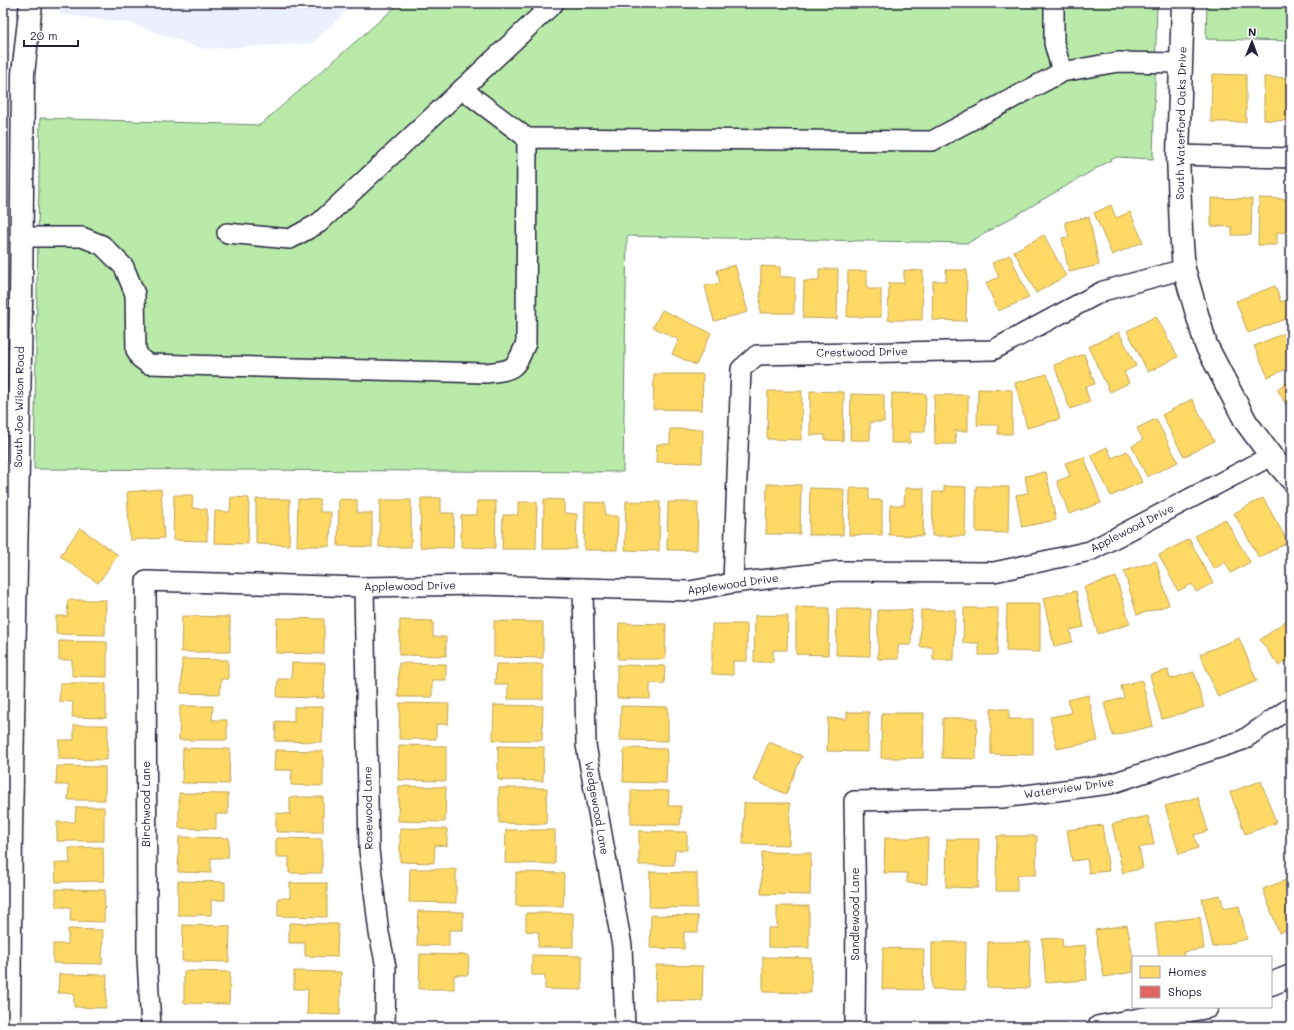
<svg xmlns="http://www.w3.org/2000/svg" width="1294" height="1030" viewBox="0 0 1294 1030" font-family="Mali,sans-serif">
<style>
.built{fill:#ebeffe}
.green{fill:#b9eaa9;stroke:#6e8672}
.homes{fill:#ffd966;stroke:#bda259}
.shops{fill:#e06666;stroke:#a75259}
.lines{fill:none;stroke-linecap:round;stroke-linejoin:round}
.minor-casing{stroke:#22223b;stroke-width:22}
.tertiary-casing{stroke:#22223b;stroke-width:25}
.secondary-casing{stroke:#22223b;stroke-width:25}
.minor{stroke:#fff;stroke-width:19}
.tertiary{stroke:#fff;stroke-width:22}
.secondary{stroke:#fff;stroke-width:22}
.labels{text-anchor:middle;stroke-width:4;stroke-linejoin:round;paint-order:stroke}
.street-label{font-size:11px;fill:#22223b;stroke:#fff}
</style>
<rect width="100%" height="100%" fill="#fff"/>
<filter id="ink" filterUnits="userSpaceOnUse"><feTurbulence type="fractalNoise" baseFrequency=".025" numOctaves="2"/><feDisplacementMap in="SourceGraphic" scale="8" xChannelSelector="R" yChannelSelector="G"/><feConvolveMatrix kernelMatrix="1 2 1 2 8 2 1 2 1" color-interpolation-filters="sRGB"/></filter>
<g filter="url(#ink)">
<path class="built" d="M60 3H355L312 43 204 49 130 23 60 14Z"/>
<g class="green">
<path d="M400 3H1157L1153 159 1116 157 968 243 627 236 623 472 34 469 40 118 260 125Z"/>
<path d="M1207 3H1291V41L1206 39Z"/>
</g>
<g class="homes">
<path d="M1212 74 1246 75V122H1211Z"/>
<path d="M1264 77 1291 78V121L1264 120Z"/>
<path d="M1211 198 1252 199 1251 235H1232V227L1211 226Z"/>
<path d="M1259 198 1291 199V233L1277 232V245H1258Z"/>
<path d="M1111 205 1116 218 1130 212 1143 242 1112 255 1094 213Z"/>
<path d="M1089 217 1099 265 1069 272 1062 238 1069 237 1065 222Z"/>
<path d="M1044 235 1066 276 1036 293 1014 251Z"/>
<path d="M1010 255 1029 298 998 311 986 283 999 277 992 263Z"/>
<path d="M735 265 748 312 714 321 705 286 720 283 717 270Z"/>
<path d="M761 266 780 267V277H795L794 313H760Z"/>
<path d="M819 269H838L837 319 803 318 804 281H819Z"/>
<path d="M904 270 923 271 922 320H888L889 283H904Z"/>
<path d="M946 270H967L966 321 932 320 933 281H946Z"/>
<path d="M848 271H867V289H881V317H847Z"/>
<path d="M1275 286 1281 302 1288 299 1291 306V317L1248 333 1236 301Z"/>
<path d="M662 310 711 333 696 365 672 354 679 340 653 327Z"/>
<path d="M1156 316 1178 357 1148 372 1127 331Z"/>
<path d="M1119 332 1136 366 1124 372 1129 383 1110 392 1088 347Z"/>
<path d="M1287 332 1291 341V367L1268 377 1254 346Z"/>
<path d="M1084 354 1095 384 1085 387 1090 402 1070 409 1054 365Z"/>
<path d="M654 374H703L702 410 653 409Z"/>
<path d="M1047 374 1060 419 1027 428 1015 383Z"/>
<path d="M1291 380V413L1277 389Z"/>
<path d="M978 389 1012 390V434H998V425H977Z"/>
<path d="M768 391H802L801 440 767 439Z"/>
<path d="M810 391 844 392 843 441 825 440V435H810Z"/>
<path d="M892 393 926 394 925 432H910V443H891Z"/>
<path d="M851 394 884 395V422H870V440H850Z"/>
<path d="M934 395H968V431H955L956 444H935Z"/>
<path d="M1192 399 1214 441 1184 457 1162 415Z"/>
<path d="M1156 419 1178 462 1147 477 1132 446 1143 440 1137 428Z"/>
<path d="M670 429H703L702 463 656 462 657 444H670Z"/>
<path d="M1107 447 1112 458 1127 451 1142 482 1111 496 1091 455Z"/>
<path d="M1084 457 1101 503 1069 514 1057 481 1070 476 1065 463Z"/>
<path d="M1046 472 1056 520 1022 527 1016 495 1028 493 1025 476Z"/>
<path d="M767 484 801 485 800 534H766Z"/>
<path d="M944 486 966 487 965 536H932L933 492H944Z"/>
<path d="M976 486 1009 487 1008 533 976 532Z"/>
<path d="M810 488 844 489 843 535H809Z"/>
<path d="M850 488H869V500H882V535H849Z"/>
<path d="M905 488H924L923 536 889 535 890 505H904Z"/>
<path d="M161 489 164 538 130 540 127 492Z"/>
<path d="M174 495H193L192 508 207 509V541L173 540Z"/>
<path d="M231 497 249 498 248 544 214 543 215 511 230 512Z"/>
<path d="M421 498H441V513H454L453 548 420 547Z"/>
<path d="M1263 498 1288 542 1259 558 1234 513Z"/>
<path d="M256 499H290L289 545 256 544Z"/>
<path d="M298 499 320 500V512H331L330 546H297Z"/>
<path d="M339 499 357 500V513H372V547L338 546Z"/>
<path d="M544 499 564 500V513L577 514 576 549H543Z"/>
<path d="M380 500H411V547H379Z"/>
<path d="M477 501H496L495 548 461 547V515H477Z"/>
<path d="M626 501 660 502 659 551 625 550Z"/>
<path d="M518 502H537L536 549H502L503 515H518Z"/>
<path d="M585 502 605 503V516H618L617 550H584Z"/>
<path d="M668 502H698L697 550H667Z"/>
<path d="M1225 519 1250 562 1231 573 1225 562 1214 569 1195 536Z"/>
<path d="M80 528 118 555 98 583 60 556Z"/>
<path d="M1189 539 1213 583 1196 592 1192 584 1178 591 1159 555Z"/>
<path d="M1156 561 1169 605 1137 615 1124 571Z"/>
<path d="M1116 577 1130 624 1098 634 1084 587Z"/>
<path d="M1076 591 1084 627 1070 630 1072 642 1054 646 1043 598Z"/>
<path d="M68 600H106L105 635 56 634V616H67Z"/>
<path d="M1007 604H1040V652L1006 651Z"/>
<path d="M796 607 829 608 828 655 796 654Z"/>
<path d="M964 608H998L997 655H979V643H963Z"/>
<path d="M837 609H871L870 656 836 655Z"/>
<path d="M878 610H912L911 645H898V659H878Z"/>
<path d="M921 610H955L954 660H933V647H920Z"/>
<path d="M755 615 788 616 787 650H773V662H754Z"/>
<path d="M182 616 230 617V652H181Z"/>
<path d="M1291 617V657L1279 666 1260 640Z"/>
<path d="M277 618 324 619V654L276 653Z"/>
<path d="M400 620 433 621V637H446V656L399 655Z"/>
<path d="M494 621 543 622V658L494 657Z"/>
<path d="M619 623 666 624 665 659H618Z"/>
<path d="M712 624H747V661H733V675L712 674Z"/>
<path d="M1239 638 1257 681 1218 697 1200 654Z"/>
<path d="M59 641 107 642V677L72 676V660H59Z"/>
<path d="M182 659 228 660V679H221L220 694 181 693Z"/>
<path d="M292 663H325L324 698 277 697 278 679H291Z"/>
<path d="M399 663 446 664V680H432V697H398Z"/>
<path d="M496 664H543V699H508V684H495Z"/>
<path d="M617 665 665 666 664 684 650 683V699L617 698Z"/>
<path d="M1168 670 1170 679 1194 672 1204 707 1162 719 1150 675Z"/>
<path d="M1142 680 1153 726 1113 736 1104 703 1124 698 1121 686Z"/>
<path d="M60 683H106V718L72 717 73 702 59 701Z"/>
<path d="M1088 695 1098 741 1057 749 1050 717 1071 713 1068 700Z"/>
<path d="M400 703 449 704 448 724H436V739H399Z"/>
<path d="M494 705 543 706 542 740H493Z"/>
<path d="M180 706H213L212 720H227V740H179Z"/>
<path d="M621 706 668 707V741L620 740Z"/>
<path d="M294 707H323L322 742 275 741 276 721 294 722Z"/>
<path d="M991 709H1009V719H1033V755L991 754Z"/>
<path d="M847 712H869L868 752 827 751 828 718 847 719Z"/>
<path d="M882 713H924L923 758H881Z"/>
<path d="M943 718H977L976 759 942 758Z"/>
<path d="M74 725H108L107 760 59 759V740H74Z"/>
<path d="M769 742 802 756 786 794 753 780Z"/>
<path d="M399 745 446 746V781L398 780Z"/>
<path d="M498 746 544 747 543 781 498 780Z"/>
<path d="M183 748 230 749 229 784 182 783Z"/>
<path d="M624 748 667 749 666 783 623 782Z"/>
<path d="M275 750 323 751V786L291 785 292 770H274Z"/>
<path d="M57 766 105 767V800H68L69 785H56Z"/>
<path d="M1261 781 1276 823 1245 834 1230 792Z"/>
<path d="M399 786 446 787 445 822 398 821Z"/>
<path d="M499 788H547L546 824 499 823Z"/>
<path d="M631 790 669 791 668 806H681L680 825 631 824Z"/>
<path d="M179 793 228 794V814H216V829L179 828Z"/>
<path d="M290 797H323V832H276V813L290 814Z"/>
<path d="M1198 797 1208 831 1194 835 1198 848 1179 854 1165 806Z"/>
<path d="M744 803H790L789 845 743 844Z"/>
<path d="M76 807H104V841H57V822H75Z"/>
<path d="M1148 816 1154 844 1139 848 1143 868 1123 873 1112 824Z"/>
<path d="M1102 825 1109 871 1089 873 1087 859 1072 861 1067 830Z"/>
<path d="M400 828 447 829V846L435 845 434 863 400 862Z"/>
<path d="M506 830H555V864L505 863Z"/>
<path d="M639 831 687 832V850H675L674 865H639Z"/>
<path d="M997 836H1037L1036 875H1017V891H996Z"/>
<path d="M179 837 229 838 228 858H211V873L178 872Z"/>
<path d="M276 838 322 839V873H289V857H276Z"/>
<path d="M885 838H928L927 884 907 883V873H884Z"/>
<path d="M947 839H979L978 888 946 887Z"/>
<path d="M103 847 104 881 56 882 55 863H70L69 848Z"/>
<path d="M762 852 811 853 810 895 761 894Z"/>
<path d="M410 869H456V903L409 902Z"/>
<path d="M516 872 564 873 563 906H516Z"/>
<path d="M650 872 697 873V908L649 907Z"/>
<path d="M1291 878V928L1279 933 1263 889Z"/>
<path d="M178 881 225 882V900H211V915H178Z"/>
<path d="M290 883H327V917L278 916V898H290Z"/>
<path d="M56 889 105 890 104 922 70 921 71 907H56Z"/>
<path d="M1220 895 1224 909 1239 906 1247 939 1213 947 1202 899Z"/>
<path d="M777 906H809V948L768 947V928H777Z"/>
<path d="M418 911 463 912V930H449V946L417 945Z"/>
<path d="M526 913H573V947H538L539 932 526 931Z"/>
<path d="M651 915 698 916V932H684V949L650 948Z"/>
<path d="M1200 917 1204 949 1183 952 1184 957H1159L1155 923Z"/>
<path d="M289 923 338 924 337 957 305 956V943H289Z"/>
<path d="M183 925 230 926 229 962 182 961Z"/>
<path d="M1127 925 1133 957V972L1104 977 1095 930Z"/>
<path d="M68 929 103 930 102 964 53 963V944H68Z"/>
<path d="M1062 938 1063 947 1085 945 1087 980 1046 983 1042 939Z"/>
<path d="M932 942H966L965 990 932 989Z"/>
<path d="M988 942H1030L1029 988 987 987Z"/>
<path d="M883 948 924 949 923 990 882 989Z"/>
<path d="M420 954 469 955 468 975H454V989H419Z"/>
<path d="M532 955 582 956V990L545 989V975H532Z"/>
<path d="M763 957 811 958V993L763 992Z"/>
<path d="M656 965 703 966 702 1001 655 1000Z"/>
<path d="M184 971 230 972 229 1004 184 1003Z"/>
<path d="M294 971 341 972 340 1015 307 1014 308 989H294Z"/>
<path d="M59 974 107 975 106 1008 74 1007V993H58Z"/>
<path d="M185 1024H217L216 1027H185Z"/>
</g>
<path class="shops" d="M249 3H312V9L249 7Z"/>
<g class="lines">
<g class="minor-casing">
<g id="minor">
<path d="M1054 3V43L1062 72"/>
<path d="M462 89 527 138"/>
<path d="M1178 155 1291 158"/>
<path d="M227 233 290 239 319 223 554 3"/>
<path d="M22 237H82L102 245 124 267 135 294 136 350 140 358 148 364 486 373C515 370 515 369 526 343L527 138 932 141 1062 72 1118 62 1181 63"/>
<path d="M733 583 741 369 757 355 993 350 1103 291 1184 269"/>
<path d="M364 587 369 850 379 933 386 967 385 1027"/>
<path d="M583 588 586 745 622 946 625 1027"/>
<path d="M151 1027 147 958 146 581 364 587 477 585 690 591 733 583 838 571 994 572 1090 551 1271 456"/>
<path d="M855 1027 856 916 854 801 1002 798 1110 784 1243 740 1291 707"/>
</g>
</g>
<g class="tertiary-casing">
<g id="tertiary">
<path d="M1183 3 1178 155 1181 231 1184 269 1206 345 1246 422 1271 456 1291 479"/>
<path d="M1271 984 1291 976"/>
<path d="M1099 1027 1207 1007"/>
</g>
</g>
<g class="secondary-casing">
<path id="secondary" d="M9 1027 11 828 21 303 23 74 31 3"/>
</g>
<use href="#minor" class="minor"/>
<use href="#tertiary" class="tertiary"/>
<use href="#secondary" class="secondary"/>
</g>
</g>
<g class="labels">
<g class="street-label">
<text transform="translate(1181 123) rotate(-89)" y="4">South Waterford Oaks Drive</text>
<text transform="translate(862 352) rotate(-1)" y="4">Crestwood Drive</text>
<text transform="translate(19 407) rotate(-89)" y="4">South Joe Wilson Road</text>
<text transform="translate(1132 528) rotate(-27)" y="4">Applewood Drive</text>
<text transform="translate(733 584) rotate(-8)" y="4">Applewood Drive</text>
<text transform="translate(410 586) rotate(-1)" y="4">Applewood Drive</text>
<text transform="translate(1069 788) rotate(-8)" y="4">Waterview Drive</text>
<text transform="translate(146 804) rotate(-90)" y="4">Birchwood Lane</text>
<text transform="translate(368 808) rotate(-91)" y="4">Rosewood Lane</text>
<text transform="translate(597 808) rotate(80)" y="4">Wedgewood Lane</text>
<text transform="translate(855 914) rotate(-90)" y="4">Sandlewood Lane</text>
</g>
</g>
<rect width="1294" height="1030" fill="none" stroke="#fff" stroke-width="16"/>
<rect x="8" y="8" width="1278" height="1014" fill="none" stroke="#22223b" stroke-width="1.5" filter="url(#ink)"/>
<rect x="1132" y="956" width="140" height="52" fill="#ffffff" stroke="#a7a7b1"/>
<rect x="1140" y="966" width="20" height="12" fill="#ffd966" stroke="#a7a7b1"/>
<text x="1168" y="976" font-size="12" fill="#22223b">Homes</text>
<rect x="1140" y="986" width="20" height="12" fill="#e06666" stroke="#a7a7b1"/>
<text x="1168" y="996" font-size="12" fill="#22223b">Shops</text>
<g transform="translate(1252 42) rotate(1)" stroke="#ffffff" stroke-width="3" paint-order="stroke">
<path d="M0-3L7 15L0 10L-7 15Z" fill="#22223b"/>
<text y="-6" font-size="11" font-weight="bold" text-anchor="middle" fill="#22223b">N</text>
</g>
<path d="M24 40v6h54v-6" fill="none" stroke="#22223b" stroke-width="2"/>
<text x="30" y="40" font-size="12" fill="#22223b" stroke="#ffffff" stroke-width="3" paint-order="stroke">20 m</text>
</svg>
